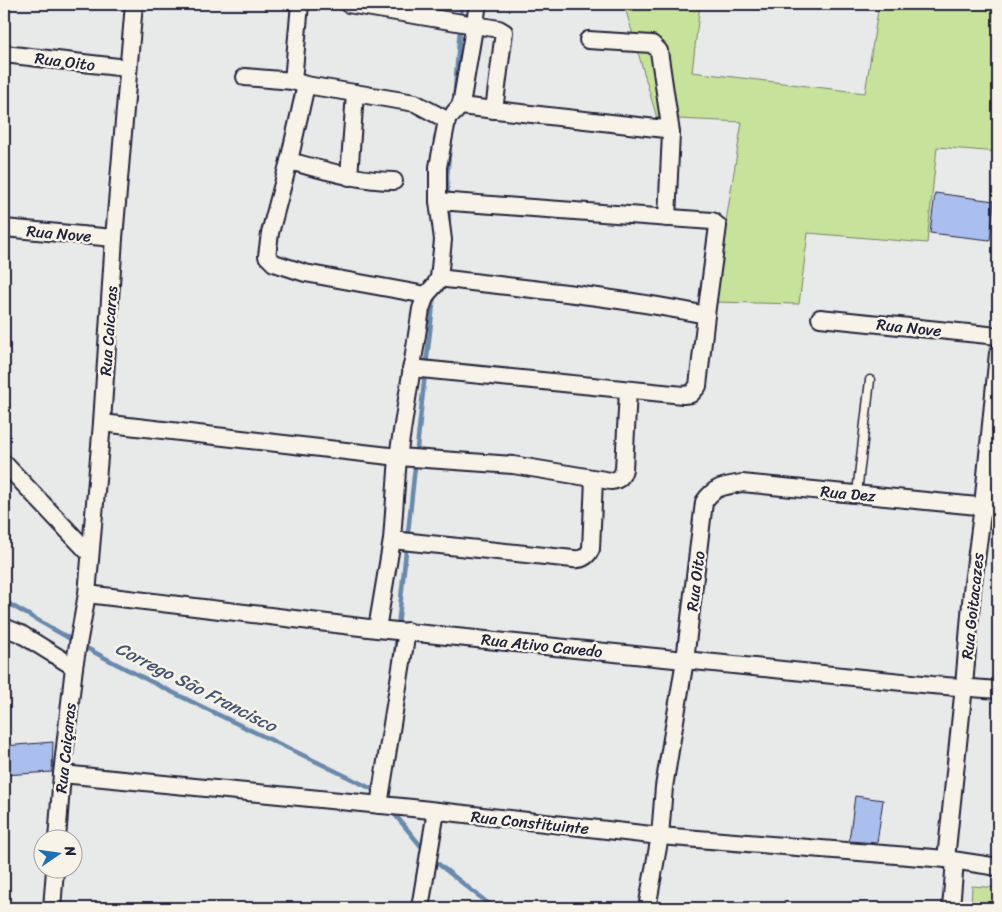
<svg xmlns="http://www.w3.org/2000/svg" width="1002" height="912" viewBox="0 0 1002 912" font-family="Sriracha,sans-serif">
<style>
.green{fill:#c7e29a;stroke:#74826a}
.lines{fill:none;stroke-linecap:round;stroke-linejoin:round}
.stream{stroke:#6989ab;stroke-width:4.5}
.building{fill:#aabfed;stroke:#22223b}
.lane-casing{stroke:#22223b;stroke-width:11}
.street-casing{stroke:#22223b;stroke-width:20}
.lane{stroke:#f7f3e8;stroke-width:8}
.street{stroke:#f7f3e8;stroke-width:16}
.labels{text-anchor:middle;stroke-width:5;stroke-linejoin:round;paint-order:stroke}
.street-label{font-size:16px;fill:#22223b;stroke:#f7f3e8}
.water-label{font-size:18px;font-style:italic;fill:#455673;stroke:#f7f3e8}
</style>
<rect width="100%" height="100%" fill="#e8e9e9"/>
<filter id="ink" filterUnits="userSpaceOnUse"><feTurbulence type="fractalNoise" baseFrequency=".02" numOctaves="2"/><feDisplacementMap in="SourceGraphic" scale="10" xChannelSelector="R" yChannelSelector="G"/><feConvolveMatrix kernelMatrix="1 2 1 2 8 2 1 2 1" color-interpolation-filters="sRGB"/></filter>
<g filter="url(#ink)">
<g class="green">
<path d="M624 4H700L692 72 865 93 879 4H998V152L937 147 927 243 808 233 799 304 713 302 742 122 657 118Z"/>
<path d="M972 886 998 888V908H971Z"/>
</g>
<g class="lines">
<g class="stream">
<path d="M454 102 462 4"/>
<path d="M449 224 447 176 450 145"/>
<path d="M426 366 434 296"/>
<path d="M4 601 74 641"/>
<path d="M81 645C177 698 279 742 378 792"/>
<path d="M394 664 425 373"/>
<path d="M392 811 425 851"/>
<path d="M432 859 494 908"/>
</g>
</g>
<g class="building">
<path d="M935 193 994 201 990 240 930 233Z"/>
<path d="M53 742 52 772 4 775V746Z"/>
<path d="M855 796 883 800 877 843 849 841Z"/>
</g>
<g class="lines">
<g class="lane-casing">
<path id="lane" d="M857 493 870 380"/>
</g>
<g class="street-casing">
<g id="street">
<path d="M348 4 499 29 504 32 494 110"/>
<path d="M588 40 652 44 659 51 671 133"/>
<path d="M4 54 127 68"/>
<path d="M245 77 293 81 306 85 415 103 447 120 438 167V201L443 240 439 278 435 285 426 295 421 309 398 457 392 540 377 629"/>
<path d="M293 81 300 4"/>
<path d="M306 85 289 161 270 233 267 256 274 263 305 273 426 295"/>
<path d="M460 106 665 129 671 133 667 218"/>
<path d="M454 113 460 106 462 99 478 4"/>
<path d="M289 161C324 170 358 181 394 181"/>
<path d="M349 177 355 93"/>
<path d="M438 201 712 221 718 226 706 315"/>
<path d="M4 228 114 238"/>
<path d="M820 318 998 336"/>
<path d="M411 368 683 395 691 394 698 386 706 315C619 297 528 289 439 278"/>
<path d="M102 423 398 457 513 465 611 481C619 480 622 477 624 469L628 390"/>
<path d="M4 463 89 553"/>
<path d="M392 540 573 559C582 560 587 557 591 549L594 479"/>
<path d="M87 594 377 629 932 685 998 690"/>
<path d="M4 627 21 634 74 667"/>
<path d="M62 774 412 808 660 836 946 859 998 867"/>
<path d="M379 805 407 631"/>
<path d="M57 840 62 774 74 667 87 594 102 423 114 238 134 4"/>
<path d="M946 859 964 686 972 591 983 506 998 353"/>
<path d="M52 908 55 870"/>
<path d="M420 908 436 811"/>
<path d="M647 908 660 836 664 787 685 660 704 502C715 486 724 486 742 483L998 508"/>
<path d="M951 908 955 861"/>
</g>
</g>
<use href="#lane" class="lane"/>
<use href="#street" class="street"/>
</g>
</g>
<g class="labels">
<g class="street-label">
<text transform="translate(65 61) rotate(7)" y="6">Rua Oito</text>
<text transform="translate(59 233) rotate(5)" y="6">Rua Nove</text>
<text transform="translate(909 327) rotate(6)" y="6">Rua Nove</text>
<text transform="translate(108 331) rotate(-86)" y="6">Rua Caicaras</text>
<text transform="translate(848 493) rotate(5)" y="6">Rua Dez</text>
<text transform="translate(695 581) rotate(-83)" y="6">Rua Oito</text>
<text transform="translate(972 606) rotate(-84)" y="6">Rua Goitacazes</text>
<text transform="translate(542 645) rotate(6)" y="6">Rua Ativo Cavedo</text>
<text transform="translate(65 748) rotate(-84)" y="6">Rua Caiçaras</text>
<text transform="translate(530 822) rotate(6)" y="6">Rua Constituinte</text>
</g>
<g class="water-label">
<text transform="translate(196 687) rotate(27)" y="6">Corrego São Francisco</text>
</g>
</g>
<rect width="1002" height="912" fill="none" stroke="#f7f3e8" stroke-width="20"/>
<rect x="10" y="10" width="982" height="892" fill="none" stroke="#22223b" stroke-width="2" filter="url(#ink)"/>
<g transform="translate(58 854) rotate(77)"><circle r="24" fill="#f7f3e8" stroke="#a29fa3"/>
<path d="M0-4L9 19L0 12L-9 19Z" fill="#1f6fb2"/>
<text y="-8" font-size="14" font-weight="bold" text-anchor="middle" fill="#22223b">N</text>
</g>
</svg>
